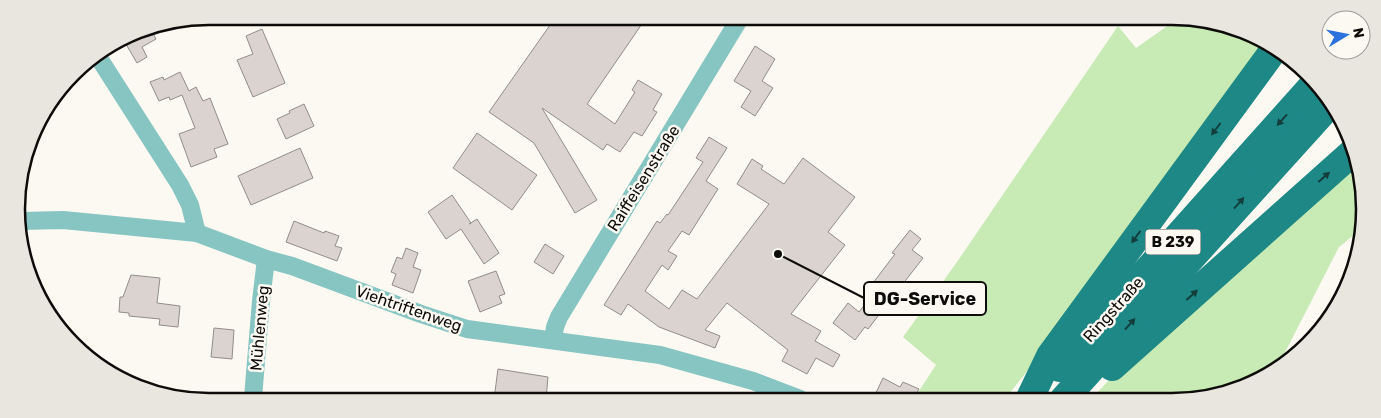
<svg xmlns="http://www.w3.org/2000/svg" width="1381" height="418" viewBox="0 0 1381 418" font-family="Rubik,sans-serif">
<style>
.green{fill:#c8eab4}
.building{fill:#dad3d0;stroke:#938c8a}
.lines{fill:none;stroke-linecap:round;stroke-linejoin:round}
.minor{stroke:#87c5c3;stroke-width:18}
.trunk{stroke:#1d8886;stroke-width:28}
.oneway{fill:#133e3c}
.labels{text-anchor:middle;stroke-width:5;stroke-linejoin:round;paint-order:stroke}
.shield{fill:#fbf9f2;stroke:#545350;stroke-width:1}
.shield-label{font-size:15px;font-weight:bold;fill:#0d0c0a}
.street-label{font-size:16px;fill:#0d0c0a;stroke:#fbf9f2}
.rim{fill:none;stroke:#0d0c0a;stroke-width:2.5}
.leader{fill:none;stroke:#0d0c0a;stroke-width:2}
.callout-dot{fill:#0d0c0a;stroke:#fbf9f2;stroke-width:2}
.callout{fill:#fbf9f2;stroke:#0d0c0a;stroke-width:2}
.callout-label{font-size:18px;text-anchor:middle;font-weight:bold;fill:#0d0c0a}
</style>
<rect width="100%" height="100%" fill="#fbf9f2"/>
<g class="green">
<path d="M1176 20H1210L1266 43 1057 334 1004 400H913L936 365 903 337 957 262 1118 26 1136 48Z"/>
<path d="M1357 162 1361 172V229L1339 247 1277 368 1257 382 1197 400H1090L1115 374Z"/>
</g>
<g class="building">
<path d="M555 18H646L587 104 615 124 635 92 632 90 638 80 662 94 653 110 657 112 642 136 634 132 620 152 607 144 603 150 542 108 597 200 575 213 534 143 489 112Z"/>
<path d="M150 28 156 39 142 47 147 57 137 63 123 39 136 31Z"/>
<path d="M262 29 285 83 253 97 237 60 253 54 246 36Z"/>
<path d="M755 46 775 59 762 81 773 88 755 116 741 107 751 91 734 81Z"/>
<path d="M180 72 189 91 196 87 203 101 210 98 228 144 214 149 217 157 191 167 179 134 195 128 182 95 170 100 169 97 159 101 150 82 163 77 164 80Z"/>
<path d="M304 104 314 126 286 139 277 119 290 113 289 111Z"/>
<path d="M477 133 537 175 512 210 453 168Z"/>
<path d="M709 137 727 148 706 181 718 189 689 235 682 231 668 251 677 256 668 270 662 265 645 291 669 309 682 290 697 299 769 204 737 184 752 159 763 166 761 169 784 184 803 158 855 197 828 232 845 245 791 314 821 331 815 341 840 355 833 367 816 358 807 374 782 361 788 350 727 303 705 330 720 336 715 348 659 327 628 304 621 315 604 305 657 221 660 223 667 214 668 215 703 162 696 158Z"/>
<path d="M300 148 313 178 251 205 238 176Z"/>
<path d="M452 195 471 223 469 224 477 219 499 253 484 264 461 229 446 239 428 212Z"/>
<path d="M294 221 324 233 325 231 339 236 335 246 342 248 337 261 286 242Z"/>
<path d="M910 230 921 239 912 250 923 258 868 329 865 327 855 340 833 323 848 303 859 312 878 287 873 283 895 254 892 253Z"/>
<path d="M545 244 564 256 553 274 534 262Z"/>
<path d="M406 248 418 253 413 267 421 270 413 293 392 285 396 274 391 272 397 257 402 259Z"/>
<path d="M496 271 505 294 499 296 502 303 480 312 468 281Z"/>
<path d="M131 275 160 278 157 303 180 306 178 327 159 325 160 319 129 316V313L119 312 120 297H123Z"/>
<path d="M214 328 234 330 232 359 211 357Z"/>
<path d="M498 369 548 377 546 399H494Z"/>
<path d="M883 378 900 387 903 382 919 389 915 396 922 400 873 399Z"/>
</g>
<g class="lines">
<g class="minor">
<path d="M97 55 180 185 190 205 197 233"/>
<path d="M20 221 63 220 197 233 266 259 292 266 421 314 467 329 660 355 753 381 800 399"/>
<path d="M553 340 555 327 559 317 740 18"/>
<path d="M253 398 261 301 266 259"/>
</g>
<g class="trunk">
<path d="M1112 367 1353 152"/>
<path d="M1060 368 1314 84"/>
<path d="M1029 400 1050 356 1276 47"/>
<path d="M1063 400 1332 102"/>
</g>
</g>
<defs><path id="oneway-solid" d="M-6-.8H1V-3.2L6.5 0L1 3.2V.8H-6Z" transform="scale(1.25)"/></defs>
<g class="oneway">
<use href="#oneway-solid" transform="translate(1282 120) rotate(132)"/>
<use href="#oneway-solid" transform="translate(1216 129) rotate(127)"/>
<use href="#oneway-solid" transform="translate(1324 177) rotate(-41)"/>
<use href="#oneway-solid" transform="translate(1239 203) rotate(-48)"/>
<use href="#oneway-solid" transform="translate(1136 237) rotate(126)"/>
<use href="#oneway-solid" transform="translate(1192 295) rotate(-42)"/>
<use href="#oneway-solid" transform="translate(1130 324) rotate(-48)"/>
</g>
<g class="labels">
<rect class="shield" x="1145.5" y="229.5" width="55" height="25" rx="4"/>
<g class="shield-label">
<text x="1173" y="247">B 239</text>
</g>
<g class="street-label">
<text transform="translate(643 178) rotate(-58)" y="6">Raiffeisenstraße</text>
<text transform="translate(409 308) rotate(19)" y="6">Viehtriftenweg</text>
<text transform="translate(1113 309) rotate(-48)" y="6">Ringstraße</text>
<text transform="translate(259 328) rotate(-85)" y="6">Mühlenweg</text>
</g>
</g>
<path d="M0 0H1381V418H0ZM209 25H1172A184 184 0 0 1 1356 209V209A184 184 0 0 1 1172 393H209A184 184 0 0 1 25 209V209A184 184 0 0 1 209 25Z" fill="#e8e6df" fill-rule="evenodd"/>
<path class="rim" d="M209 25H1172A184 184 0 0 1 1356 209V209A184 184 0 0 1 1172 393H209A184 184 0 0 1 25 209V209A184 184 0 0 1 209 25Z"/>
<path class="leader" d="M778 254L864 298"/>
<circle class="callout-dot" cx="778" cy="254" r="5"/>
<rect class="callout" x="864" y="282" width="122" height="33" rx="5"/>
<g class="callout-label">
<text x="925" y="305">DG-Service</text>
</g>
<g transform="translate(1346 35) rotate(80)"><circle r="24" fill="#fbf9f2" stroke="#9c9a95"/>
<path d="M0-4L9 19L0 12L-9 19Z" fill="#2c71dd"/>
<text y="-8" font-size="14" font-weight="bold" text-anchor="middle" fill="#0d0c0a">N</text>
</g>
</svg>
